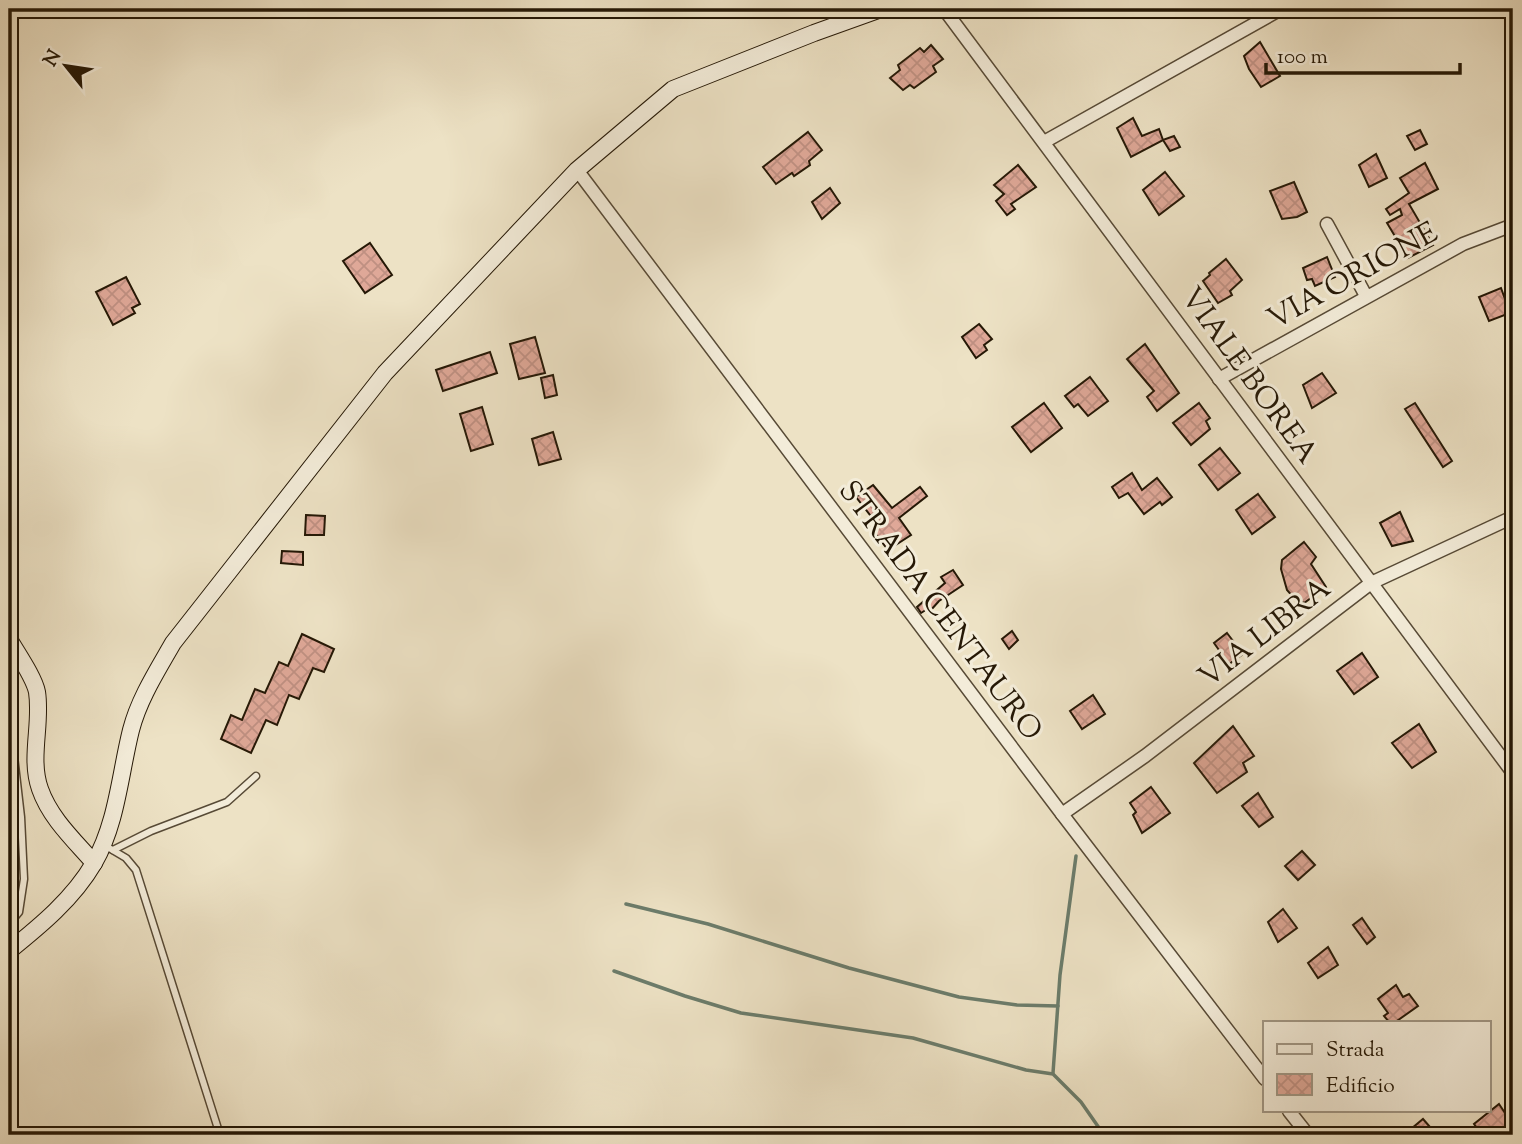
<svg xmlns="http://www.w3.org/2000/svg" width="1522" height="1144" viewBox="0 0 1522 1144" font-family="'Sorts Mill Goudy',serif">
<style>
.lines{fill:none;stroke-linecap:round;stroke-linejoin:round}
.stream{stroke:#6b7c6b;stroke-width:3.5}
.building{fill:url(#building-cross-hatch);stroke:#251806;stroke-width:2}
.lane-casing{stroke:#574a36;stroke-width:9}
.street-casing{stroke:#574a36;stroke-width:15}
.secondary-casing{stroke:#251806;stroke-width:18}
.lane{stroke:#f3ecd9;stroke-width:6}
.street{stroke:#f3ecd9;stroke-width:12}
.secondary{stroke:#f3ecd9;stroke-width:16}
.labels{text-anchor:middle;stroke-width:6;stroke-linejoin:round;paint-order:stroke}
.street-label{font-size:30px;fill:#251806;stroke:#f3ecd9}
</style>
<defs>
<pattern id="building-cross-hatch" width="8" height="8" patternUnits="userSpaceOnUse" patternTransform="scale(1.75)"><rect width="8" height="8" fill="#dfa898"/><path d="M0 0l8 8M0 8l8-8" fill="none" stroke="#bf9082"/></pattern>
</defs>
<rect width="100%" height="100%" fill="#ede2c5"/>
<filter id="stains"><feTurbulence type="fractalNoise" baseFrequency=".00286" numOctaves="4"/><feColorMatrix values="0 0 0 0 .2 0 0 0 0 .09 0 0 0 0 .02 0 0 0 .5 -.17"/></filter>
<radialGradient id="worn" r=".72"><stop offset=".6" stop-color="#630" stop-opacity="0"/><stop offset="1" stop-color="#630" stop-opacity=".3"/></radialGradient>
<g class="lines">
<g class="stream">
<path d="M626 904 708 924 849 968 959 997 1017 1005 1058 1006"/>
<path d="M614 971 685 996 741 1013 913 1038 1026 1070 1053 1074 1081 1102 1104 1135"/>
<path d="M1053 1073 1060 975 1076 856"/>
</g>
</g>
<g class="building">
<path d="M1260 42 1280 76 1261 87 1249 69 1244 56Z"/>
<path d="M931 45 943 59 933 66 936 72 914 88 910 85 903 90 890 78 900 70 898 65 920 48 924 52Z"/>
<path d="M1133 118 1142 136 1159 129 1163 140 1174 136 1180 147 1170 151 1163 140 1131 157 1117 128Z"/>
<path d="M1420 130 1427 144 1415 150 1407 136Z"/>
<path d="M808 132 822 150 809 161 810 165 794 176 792 173 776 184 763 167Z"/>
<path d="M1376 154 1387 178 1369 187 1359 165Z"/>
<path d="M1425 163 1438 189 1409 204 1433 245 1408 258 1387 223 1402 215 1400 209 1390 215 1386 209 1409 193 1400 178Z"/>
<path d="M1018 165 1036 187 1011 204 1015 209 1007 215 996 201 1004 194 994 185Z"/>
<path d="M1165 172 1184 196 1159 215 1143 190Z"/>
<path d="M1294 182 1307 212 1297 217 1282 219 1270 191Z"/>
<path d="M830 188 840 203 822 219 812 202Z"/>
<path d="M370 243 392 275 365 293 343 261Z"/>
<path d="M1327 257 1335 277 1315 286 1312 279 1307 280 1303 268Z"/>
<path d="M1226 259 1242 280 1230 291 1232 295 1218 303 1203 281 1210 275 1209 273Z"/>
<path d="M126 277 140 304 132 308 135 313 113 325 96 292Z"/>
<path d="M1501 288 1510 313 1489 321 1479 297Z"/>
<path d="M979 324 992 339 984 345 987 350 976 358 962 337Z"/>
<path d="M535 337 545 373 519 379 510 344Z"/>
<path d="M1145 344 1179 393 1157 411 1147 397 1154 391 1127 359Z"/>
<path d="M490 352 497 373 443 391 436 370Z"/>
<path d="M1322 373 1336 393 1312 408 1303 385Z"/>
<path d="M553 375 557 395 545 398 541 378Z"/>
<path d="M1090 377 1108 401 1088 416 1078 404 1074 407 1065 396Z"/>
<path d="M1044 403 1062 428 1031 452 1012 427Z"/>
<path d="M1199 403 1210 418 1206 421 1210 429 1191 445 1173 423Z"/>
<path d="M1415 403 1452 461 1443 467 1405 409Z"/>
<path d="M482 407 493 444 471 451 460 414Z"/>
<path d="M553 432 561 459 539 465 532 439Z"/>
<path d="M1220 448 1240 473 1218 490 1199 465Z"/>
<path d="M1132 473 1142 490 1157 478 1172 497 1162 505 1160 502 1144 514 1128 493 1119 498 1112 487Z"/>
<path d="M873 485 892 508 920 487 927 496 899 518 911 535 888 550 871 528 877 524 856 497Z"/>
<path d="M1258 494 1275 517 1252 534 1236 510Z"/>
<path d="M1400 512 1413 541 1392 546 1380 523Z"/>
<path d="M306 515 325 516 324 535H305Z"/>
<path d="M1304 542 1316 557 1311 564 1326 587 1304 603 1294 598 1287 590 1281 569 1282 560Z"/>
<path d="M282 551 303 552V565L281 563Z"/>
<path d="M953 570 963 585 939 601 931 610 929 608 921 613 917 607 945 583 941 577Z"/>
<path d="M1012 631 1018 640 1009 649 1002 639Z"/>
<path d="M1227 633 1243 654 1229 664 1214 643Z"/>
<path d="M302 634 334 649 324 672 313 668 299 699 289 695 277 725 266 720 251 753 221 739 231 715 242 720 255 689 265 693 279 662 288 666Z"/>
<path d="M1362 653 1378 677 1354 694 1337 671Z"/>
<path d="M1093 695 1105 714 1082 729 1070 711Z"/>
<path d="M1419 724 1436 752 1412 768 1392 743Z"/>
<path d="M1233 726 1254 756 1243 763 1247 772 1217 793 1194 763Z"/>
<path d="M1151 787 1170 813 1142 833 1133 815 1136 812 1130 803Z"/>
<path d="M1258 793 1273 817 1259 827 1242 806Z"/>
<path d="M1302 851 1315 865 1298 880 1285 866Z"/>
<path d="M1283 909 1297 928 1278 942 1268 922Z"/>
<path d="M1362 918 1375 937 1367 944 1353 925Z"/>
<path d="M1328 947 1338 965 1318 978 1308 963Z"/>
<path d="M1396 985 1403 997 1409 994 1418 1006 1394 1023H1390L1384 1016 1388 1013 1378 999Z"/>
<path d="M1499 1104 1513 1125V1135H1482L1474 1124Z"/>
<path d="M1423 1119 1437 1135H1415L1411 1129Z"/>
</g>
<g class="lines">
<g class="lane-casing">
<g id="lane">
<path d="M9 713 21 817 24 879 19 912 9 924"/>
<path d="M104 845 126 858 136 870 220 1135"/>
<path d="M113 850 151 831 227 802 256 776"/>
</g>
</g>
<g class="street-casing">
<g id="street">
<path d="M944 9 1513 773"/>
<path d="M1044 142 1281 9"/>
<path d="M577 170 1062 814 1265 1079"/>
<path d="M1327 224 1366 296"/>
<path d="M1219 379 1463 244 1513 225"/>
<path d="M1062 814 1145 756 1371 583 1513 517"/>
<path d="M1289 1111 1308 1135"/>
</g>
</g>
<g class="secondary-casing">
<g id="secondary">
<path d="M9 639C17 653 34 677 37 692 42 724 29 758 40 789 50 818 74 840 94 863"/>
<path d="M9 951C40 926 73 899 94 863 117 823 120 774 131 730 139 699 157 671 173 643L385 373 577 170 673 89 814 33 881 9"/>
</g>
</g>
<use href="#lane" class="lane"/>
<use href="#street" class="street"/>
<use href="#secondary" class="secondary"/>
</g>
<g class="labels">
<g class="street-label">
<text transform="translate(1352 275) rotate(-29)" y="10">VIA ORIONE</text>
<text transform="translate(1250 375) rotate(54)" y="10">VIALE BOREA</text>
<text transform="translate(941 610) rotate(53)" y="10">STRADA CENTAURO</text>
<text transform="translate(1264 632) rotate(-38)" y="10">VIA LIBRA</text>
</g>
</g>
<rect width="1522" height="1144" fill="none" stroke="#ede2c5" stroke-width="35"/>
<rect x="10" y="10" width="1501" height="1123" fill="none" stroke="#251806" stroke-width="3.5"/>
<rect x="18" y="18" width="1487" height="1109" fill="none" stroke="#251806" stroke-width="2"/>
<rect x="1263" y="1021" width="228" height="91" fill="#f3ecd9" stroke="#a19785" stroke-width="2"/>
<rect x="1277" y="1044" width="35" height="10" fill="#f3ecd9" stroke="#a19785" stroke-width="2"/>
<text x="1326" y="1056" font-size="21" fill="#251806">Strada</text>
<rect x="1277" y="1074" width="35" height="21" fill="url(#building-cross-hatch)" stroke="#a19785" stroke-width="2"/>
<text x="1326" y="1092" font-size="21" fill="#251806">Edificio</text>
<g transform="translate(66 66) rotate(300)" stroke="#f3ecd9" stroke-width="5" paint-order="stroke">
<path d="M0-5L12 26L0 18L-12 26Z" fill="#251806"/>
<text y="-10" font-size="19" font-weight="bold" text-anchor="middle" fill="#251806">N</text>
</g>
<path d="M1266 63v10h194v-10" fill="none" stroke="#251806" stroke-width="3.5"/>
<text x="1277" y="63" font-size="21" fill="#251806" stroke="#f3ecd9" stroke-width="5" paint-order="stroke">100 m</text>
<rect width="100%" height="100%" filter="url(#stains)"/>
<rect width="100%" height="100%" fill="url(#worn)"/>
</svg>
